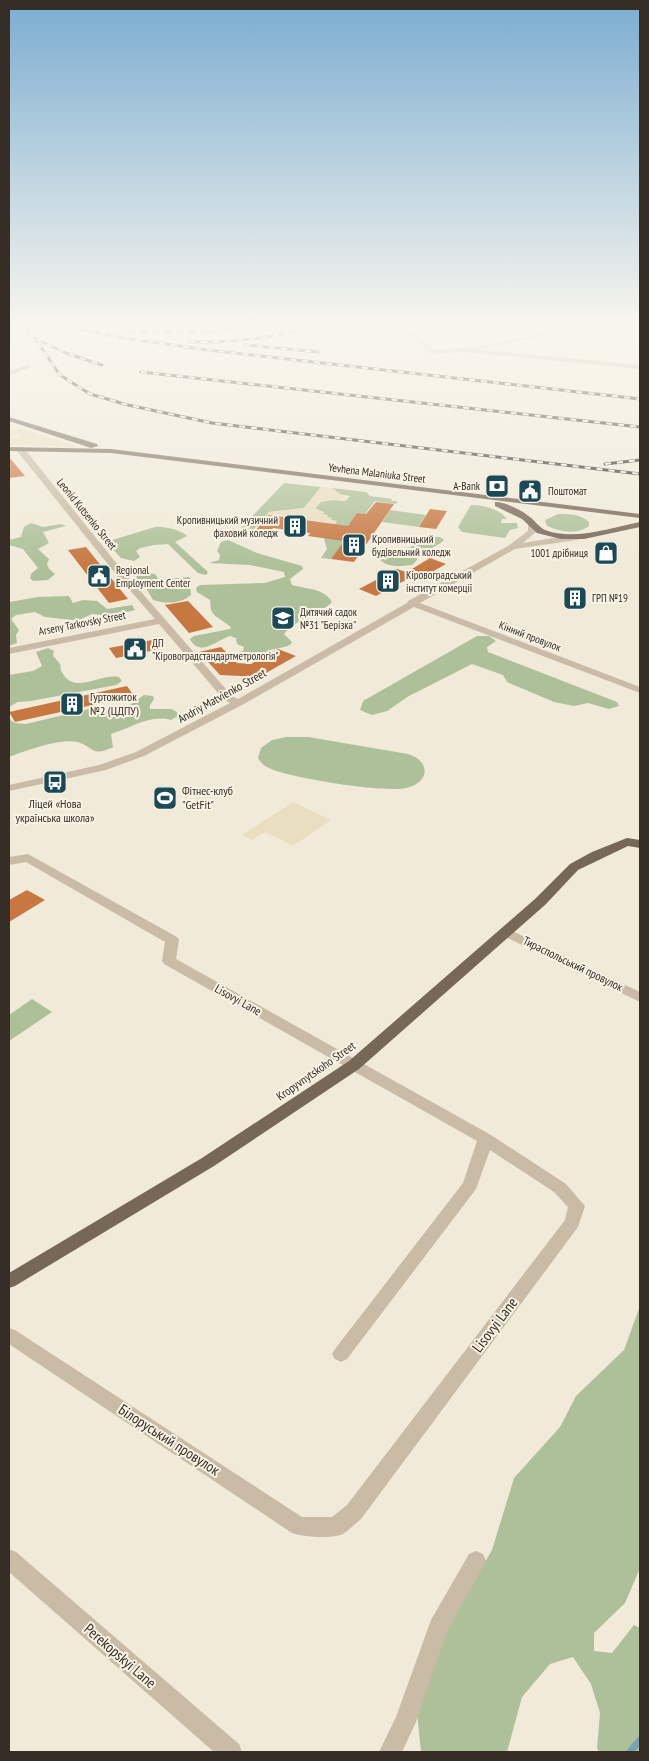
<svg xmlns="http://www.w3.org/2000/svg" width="649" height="1761" viewBox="0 0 649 1761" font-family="'PT Sans Narrow',sans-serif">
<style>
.green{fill:#adc099}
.plaza{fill:#e9dec0}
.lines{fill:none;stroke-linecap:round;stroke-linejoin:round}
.stream{stroke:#78a3ae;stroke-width:7}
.building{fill:#c67742}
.minor{fill:#c9bba5;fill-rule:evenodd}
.major{fill:#776757;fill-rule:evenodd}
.rail-casing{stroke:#352d26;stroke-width:3}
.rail{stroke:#f9f3e5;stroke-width:2;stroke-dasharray:6;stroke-linecap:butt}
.labels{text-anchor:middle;stroke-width:4;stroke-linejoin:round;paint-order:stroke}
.far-street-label{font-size:11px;fill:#352d26;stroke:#f9f3e5}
.far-poi-label{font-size:11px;fill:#352d26;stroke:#f9f3e5;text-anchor:start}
.street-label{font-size:12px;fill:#352d26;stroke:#f9f3e5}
.poi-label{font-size:12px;fill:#352d26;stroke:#f9f3e5;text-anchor:start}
.near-street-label{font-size:15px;fill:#352d26;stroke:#f9f3e5}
</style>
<rect width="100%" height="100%" fill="#f1ead9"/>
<g class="green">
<path d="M284 483 321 487 304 508 269 512 254 529 241 528Z"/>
<path d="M332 488 366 492 370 496 392 499 391 501H397L396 504 375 501 365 514 357 513 353 519 356 526 331 559 321 558 327 549 324 539 337 521 331 520 315 509 330 490 337 494 333 500 345 501 350 496 338 494Z"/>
<path d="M471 505C483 505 500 509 507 519H502L501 523H517L518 528 510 530 505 538 462 532 458 527Z"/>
<path d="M390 510 426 515 419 527 382 522Z"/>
<path d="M558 514C570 514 580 514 589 522V526C577 535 560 532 547 526L545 520Z"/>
<path d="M31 523 43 527 61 524 66 526 43 532 49 543 38 549 49 559 47 564 49 569 55 574 48 580 33 581 30 578 31 574 38 568 23 549 9 545V540L21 537 24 527Z"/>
<path d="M155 527C163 526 181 530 187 536L175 542 208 572 206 575 198 573 168 544 154 545 140 548 136 551 140 557 134 561 121 558 108 544 109 541Z"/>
<path d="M424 537H440L444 540 441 543 417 556V560L412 565C400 566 389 568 380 560L392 552 411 547Z"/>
<path d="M228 540 257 553 302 566 303 569 290 579 292 585C306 589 324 588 332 602 317 617 298 617 284 634L292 642 290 645C283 648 277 648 270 650 259 654 242 668 235 653L243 651 244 647 237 644 236 638 230 636C217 640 200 658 190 639L194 636 230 629 231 627 214 615 211 610 210 600 197 592 196 588 200 585 265 583 285 577 284 572 250 565 209 563 219 560 220 555 217 551 221 542Z"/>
<path d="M141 573 155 574 159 580 189 577 191 579 190 584 191 595C181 604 165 604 153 600L146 588 136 577Z"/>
<path d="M69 596 73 603 83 600 97 601 107 609 132 605 135 610 111 616 92 614 81 619 72 620 45 617 35 612 16 615 11 619 19 630 16 635 17 643 9 646V602L38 597Z"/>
<path d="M477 636H489L496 641 487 647 488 652 617 702 619 706 609 709 588 703 574 706 554 702 507 682 503 675 472 664 409 696 387 711 372 715 360 710 363 701Z"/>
<path d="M48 648 54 651 53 655C54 658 58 661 60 664 61 667 60 670 62 672 74 696 100 673 119 677L122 681 116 685 31 701 18 702 9 707V675L33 671 42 666 36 652Z"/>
<path d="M144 695 153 696 154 699 150 705V709H171L177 712 178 716 171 720C150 714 131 728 111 734L113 747C90 758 94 746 77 742 60 738 25 751 9 757V719L15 723 26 724 93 708 109 711 124 709Z"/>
<path d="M286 737H308L408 754C431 761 430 783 406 788 385 793 289 778 269 768 264 766 261 763 258 758L261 748 272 740Z"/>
<path d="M32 999 52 1012 9 1041V1015Z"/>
<path d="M640 1306V1568L625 1603 594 1633V1651L612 1653 634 1625 640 1628V1752H599L597 1748 600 1713 591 1684 573 1657 550 1664 522 1697 507 1752H421L417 1713 441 1638 492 1550 514 1478 560 1427 576 1396 624 1350Z"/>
</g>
<g class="plaza">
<path d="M21 428 70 444 81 447 9 445V438H16L21 434H16L9 437V431Z"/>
<path d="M321 487 332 488 347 499 346 501 334 500 321 502 315 508 324 512 323 514 328 515 327 517 332 518 331 520 337 521 324 539 333 524 268 515 254 529 269 512 304 508Z"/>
<path d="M293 802 331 820 293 846 265 832 252 840 242 835Z"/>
</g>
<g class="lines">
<path class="stream" d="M630 1752 640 1740"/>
</g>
<g class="building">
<path d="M9 457 25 476 9 478Z"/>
<path d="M376 502 394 504 354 562 331 559 344 541 308 536 310 533 273 528 270 532 256 530 268 515 348 526 357 513 366 514Z"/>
<path d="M430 509 447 511 436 529 419 527Z"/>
<path d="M86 547 111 578 128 599 109 603 68 550Z"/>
<path d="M430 558 446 564 423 577 415 575 376 596 359 589 397 569 409 573 407 572Z"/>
<path d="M188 601 213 627 189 633 165 605Z"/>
<path d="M152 640 160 649 116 658 109 648Z"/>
<path d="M221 647 237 663 251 664 278 649 296 656 259 677 220 675 199 652Z"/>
<path d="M127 686 134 696 15 722 9 712Z"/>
<path d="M27 890 45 900 9 922V900Z"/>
</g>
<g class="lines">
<g class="minor">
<path d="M106 324H116L108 327Z"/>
<path d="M396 324H403L433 350 463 348 640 365V369L463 352 432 354Z"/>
<path d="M589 324H602L479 349 476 347Z"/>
<path d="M27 365 29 366V368L9 375V371Z"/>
<path d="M17 447H23L121 569 232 696 238 699 407 603 408 601 508 546 528 531V524L532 521 536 524V532L523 543 577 534 581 537 577 540 515 549 420 603 640 687V693L414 607 242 705 144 756 106 770 9 791V785L99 765 136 752 230 703 224 700 159 624 9 654V648L155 619 115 573 17 451Z"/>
<path d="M28 854 177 937 179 940 176 959 491 1135 566 1184 585 1206 578 1227 361 1519C355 1524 349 1530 343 1534 333 1539 302 1537 292 1533L9 1344V1328L15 1330 302 1517H332L347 1505 565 1220 568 1207 554 1192 490 1150 476 1189 347 1359 341 1362 335 1359 332 1354 335 1349 463 1183 477 1141 164 964 162 961 165 942 26 862 9 865V857Z"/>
<path d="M506 928 640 992V1002L501 935 499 932 501 929Z"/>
<path d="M9 1549 16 1552 239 1744 242 1752H214L9 1572Z"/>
<path d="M476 1551 483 1554 486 1561 447 1632 416 1722 402 1752H379L396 1717 431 1620 469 1554Z"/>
</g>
<g class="major">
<path d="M9 417 97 444 98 446 91 448 9 421Z"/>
<path d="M9 447 111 449 640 514V518L111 453 9 451Z"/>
<path d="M495 502C504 501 523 511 530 517 535 521 539 527 545 530 574 541 610 528 640 522V527L584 539H561L537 533 522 519 495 506Z"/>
<path d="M627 838 640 840V848L628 846 578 870 545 905 359 1069 214 1166 15 1286 9 1288V1273L202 1158 349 1061 535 899 570 864 592 852Z"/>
</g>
<g class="rail-casing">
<g id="rail">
<path d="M22 324 34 337 60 375 90 394 128 405 212 423 640 474"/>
<path d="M53 324 124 338 207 350 640 399"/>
<path d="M123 332H203L278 324"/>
<path d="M36 339 66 353 102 365"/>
<path d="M189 342C234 343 277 338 320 324"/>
<path d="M245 345 319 352"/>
<path d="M141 372 640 427"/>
<path d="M605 464 640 460"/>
</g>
</g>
<use href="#rail" class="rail"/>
</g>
<linearGradient id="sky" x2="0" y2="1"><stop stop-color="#7badd1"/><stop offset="0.57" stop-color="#f9f6ee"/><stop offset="1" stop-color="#f9f6ee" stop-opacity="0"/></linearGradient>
<rect width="649" height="571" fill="url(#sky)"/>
<defs>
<g id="bank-square" transform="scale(1.25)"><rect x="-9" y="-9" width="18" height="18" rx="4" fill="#1c4956" stroke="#f9f3e5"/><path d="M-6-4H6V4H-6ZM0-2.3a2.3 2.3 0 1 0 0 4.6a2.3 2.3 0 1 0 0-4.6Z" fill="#fff"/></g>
<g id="civic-square" transform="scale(1.25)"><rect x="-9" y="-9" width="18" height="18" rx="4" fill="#1c4956" stroke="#f9f3e5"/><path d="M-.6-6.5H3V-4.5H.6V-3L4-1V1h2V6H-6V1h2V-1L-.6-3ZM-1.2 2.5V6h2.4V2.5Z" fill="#fff"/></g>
<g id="building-square" transform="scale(1.25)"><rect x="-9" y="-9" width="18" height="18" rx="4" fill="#1c4956" stroke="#f9f3e5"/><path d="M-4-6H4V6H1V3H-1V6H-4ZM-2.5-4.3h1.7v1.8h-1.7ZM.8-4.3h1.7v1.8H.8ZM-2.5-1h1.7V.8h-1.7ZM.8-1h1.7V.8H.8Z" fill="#fff"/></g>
<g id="shop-square" transform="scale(1.25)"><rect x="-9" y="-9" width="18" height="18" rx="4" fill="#1c4956" stroke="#f9f3e5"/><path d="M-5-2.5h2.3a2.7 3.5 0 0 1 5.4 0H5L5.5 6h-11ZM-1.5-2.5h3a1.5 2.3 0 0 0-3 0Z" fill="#fff"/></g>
<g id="school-square" transform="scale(1.25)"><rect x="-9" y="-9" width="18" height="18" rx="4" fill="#1c4956" stroke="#f9f3e5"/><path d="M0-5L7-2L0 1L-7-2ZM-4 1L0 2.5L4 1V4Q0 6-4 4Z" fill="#fff"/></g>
<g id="bus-square" transform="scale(1.25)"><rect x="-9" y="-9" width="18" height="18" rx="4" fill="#1c4956" stroke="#f9f3e5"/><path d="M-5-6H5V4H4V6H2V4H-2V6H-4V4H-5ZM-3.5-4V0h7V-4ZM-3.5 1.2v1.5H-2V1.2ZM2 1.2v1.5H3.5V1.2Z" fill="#fff"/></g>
<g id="stadium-square" transform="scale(1.25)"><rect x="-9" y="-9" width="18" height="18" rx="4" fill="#1c4956" stroke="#f9f3e5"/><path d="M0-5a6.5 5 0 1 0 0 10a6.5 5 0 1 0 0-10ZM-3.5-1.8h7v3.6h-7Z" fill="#fff"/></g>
</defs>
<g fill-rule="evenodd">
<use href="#bank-square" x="497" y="486"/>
<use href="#civic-square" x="530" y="491"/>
<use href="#building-square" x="295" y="526"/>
<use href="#building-square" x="354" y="545"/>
<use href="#shop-square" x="606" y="553"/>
<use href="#civic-square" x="99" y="576"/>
<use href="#building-square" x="388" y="581"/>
<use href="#building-square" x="575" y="598"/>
<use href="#school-square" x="283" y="618"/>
<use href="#civic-square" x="135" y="649"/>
<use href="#building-square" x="72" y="704"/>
<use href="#bus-square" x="55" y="782"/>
<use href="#stadium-square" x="165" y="798"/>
</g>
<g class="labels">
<g class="far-street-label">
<text transform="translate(377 473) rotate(7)" y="4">Yevhena Malaniuka Street</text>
<text transform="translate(87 514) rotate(51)" y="4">Leonid Kutsenko Street</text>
<text transform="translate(82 623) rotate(-11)" y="4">Arseny Tarkovsky Street</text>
<text transform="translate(530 636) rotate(21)" y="4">Кінний провулок</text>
</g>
<g class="far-poi-label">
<text x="480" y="490" text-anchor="end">A-Bank</text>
<text x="548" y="495">Поштомат</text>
<text x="278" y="524" text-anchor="end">Кропивницький музичний<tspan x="278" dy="13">фаховий коледж</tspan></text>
<text x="372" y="543">Кропивницький<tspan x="372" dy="13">будівельний коледж</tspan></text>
<text x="588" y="557" text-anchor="end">1001 дрібниця</text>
<text x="116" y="574">Regional<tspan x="116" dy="13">Employment Center</tspan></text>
<text x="406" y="579">Кіровоградський<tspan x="406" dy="13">інститут комерції</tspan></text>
<text x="592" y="602">ГРП №19</text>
<text x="300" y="616">Дитячий садок<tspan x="300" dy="13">№31 "Берізка"</tspan></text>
<text x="152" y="647">ДП<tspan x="152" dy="13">"Кіровоградстандартметрологія"</tspan></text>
</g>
<g class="street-label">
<text transform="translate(222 696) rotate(-29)" y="4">Andriy Matvienko Street</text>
<text transform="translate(573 964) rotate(26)" y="4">Тираспольський провулок</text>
<text transform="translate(238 1000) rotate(29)" y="4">Lisovyi Lane</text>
<text transform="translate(316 1071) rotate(-35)" y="4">Kropyvnytskoho Street</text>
</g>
<g class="poi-label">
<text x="90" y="701">Гуртожиток<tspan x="90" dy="14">№2 (ЦДПУ)</tspan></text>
<text x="182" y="795">Фітнес-клуб<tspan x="182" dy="14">"GetFit"</tspan></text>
<text x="55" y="808" text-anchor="middle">Ліцей «Нова<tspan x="55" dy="14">українська школа»</tspan></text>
</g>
<g class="near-street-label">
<text transform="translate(495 1325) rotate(-53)" y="5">Lisovyi Lane</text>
<text transform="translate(169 1440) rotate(33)" y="5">Білоруський провулок</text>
<text transform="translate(120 1656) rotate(41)" y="5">Perekopskyi Lane</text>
</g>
</g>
<rect width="649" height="1761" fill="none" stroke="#352d26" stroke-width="20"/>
</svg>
